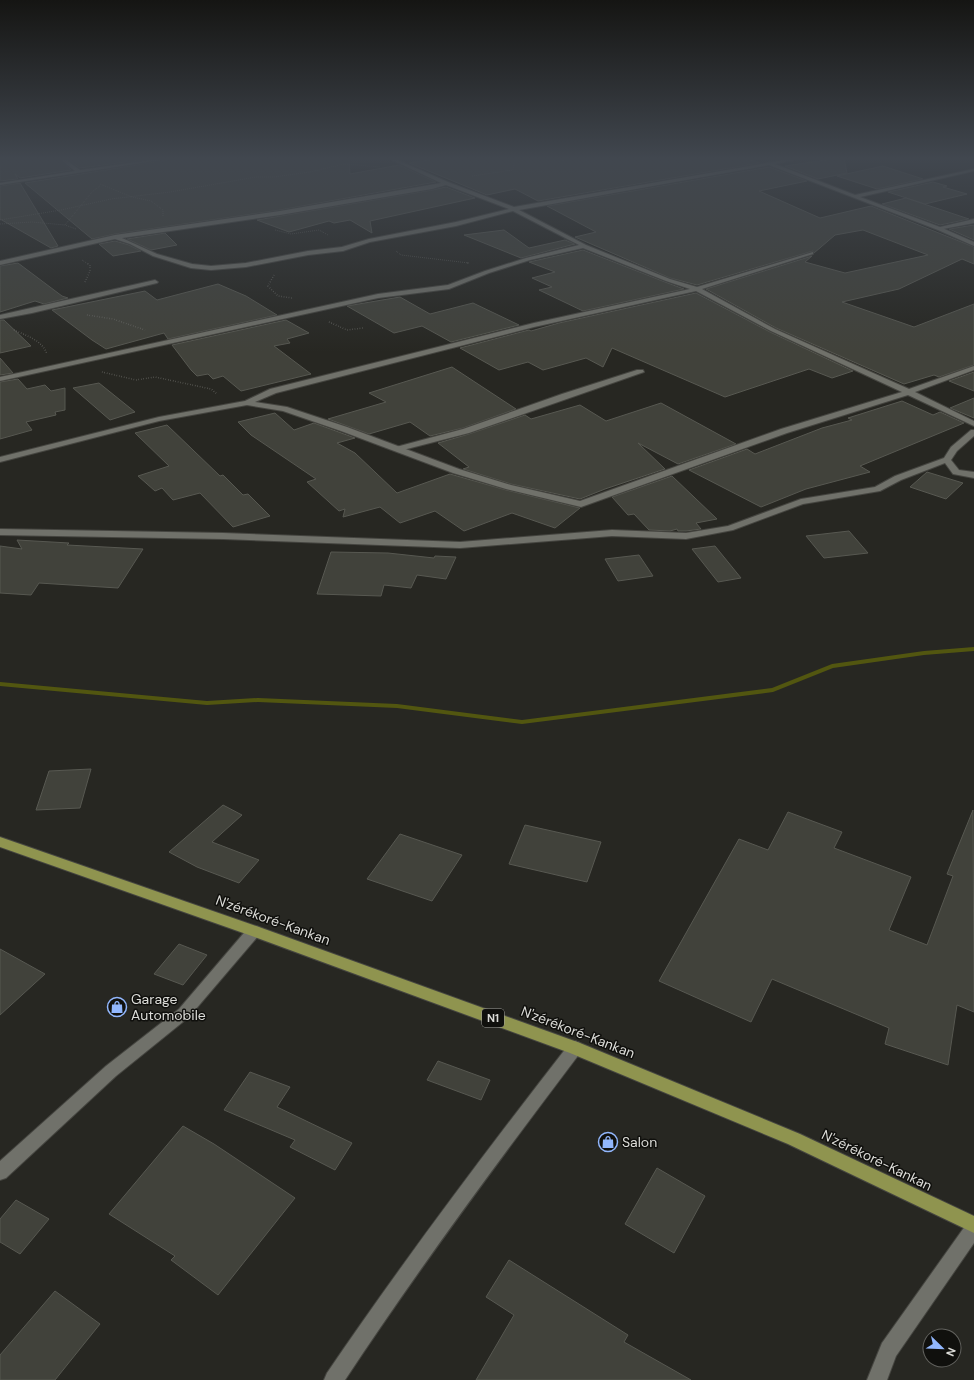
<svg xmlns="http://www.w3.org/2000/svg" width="974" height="1380" viewBox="0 0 974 1380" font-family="'DM Sans',sans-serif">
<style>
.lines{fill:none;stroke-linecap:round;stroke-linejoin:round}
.stream{fill:#525610;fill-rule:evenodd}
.building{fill:#41423b;stroke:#575851}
.service-casing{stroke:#454540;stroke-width:2}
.minor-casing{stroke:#454540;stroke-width:2}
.trunk-casing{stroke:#454540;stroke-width:2}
.path-far1{stroke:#70706c;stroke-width:1;stroke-dasharray:0.5 1.5;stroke-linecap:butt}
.path{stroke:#70706c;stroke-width:1.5;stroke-dasharray:0.5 2;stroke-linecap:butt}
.service{fill:#70716a;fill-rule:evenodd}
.minor{fill:#70716a;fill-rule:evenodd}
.trunk{fill:#8f944f;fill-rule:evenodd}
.labels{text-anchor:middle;stroke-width:3;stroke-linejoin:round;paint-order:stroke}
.shield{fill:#10100d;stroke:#9f9f9b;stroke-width:1}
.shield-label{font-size:11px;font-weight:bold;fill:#dcdcd8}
.near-street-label{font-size:14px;fill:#dcdcd8;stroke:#10100d}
.near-poi-label{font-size:14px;fill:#dcdcd8;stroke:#10100d;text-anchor:start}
</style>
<rect width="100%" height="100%" fill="#272722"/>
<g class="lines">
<path class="stream" d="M974 647V651L924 655 833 668 773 692 522 724 397 708 258 702 207 705 0 686V682L207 701 258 698 397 704 522 720 772 688 832 664 924 651Z"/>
</g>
<g class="building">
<path d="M0 159H59L71 170 20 178 15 174 18 179 0 181Z"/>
<path d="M67 159H149L80 168Z"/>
<path d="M168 159H349L350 174 399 165 436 182 280 210 115 234 92 239 25 183 167 160Z"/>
<path d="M435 159H557L562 160 570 159H748L760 163 538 201 515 189 487 195 409 163Z"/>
<path d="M832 159H844L847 173 818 179 785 166Z"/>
<path d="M883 166 923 179 877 189 837 176Z"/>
<path d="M769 167 807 181 759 191 820 218 871 206 974 247V264L962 259 899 289 842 302 914 327 974 304V365L939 377 934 375 904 384 776 328 706 289 812 256 805 262 845 273 928 255 863 230 835 235 814 253 813 251 697 285 670 278 575 237 596 232 547 206Z"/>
<path d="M933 182 947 186 943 187 967 194 925 204 888 192Z"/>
<path d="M20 183 58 246 51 248 0 219V186Z"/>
<path d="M446 187 475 198 370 221 372 233 350 220 334 223 329 221 289 232 257 220 432 190Z"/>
<path d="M906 198 969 219 940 225 882 204Z"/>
<path d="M974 225V240L949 229Z"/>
<path d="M504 230 529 248 565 240 575 244 521 258 464 235Z"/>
<path d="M165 233 177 245 151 250 127 239Z"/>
<path d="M115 241 129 245 141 251 113 256 99 244Z"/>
<path d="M583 250 665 282 684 289 583 311 539 290 552 287 532 278 555 272 529 262Z"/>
<path d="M18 263 62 296 68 298 44 304 35 301 0 312V266Z"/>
<path d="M218 284 246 296 277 315 168 339 164 333 106 349 92 340 52 310 145 291 157 300Z"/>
<path d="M696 293 770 332 853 371 832 378 809 369 725 397 612 348 603 367 586 358 543 370 528 362 499 370 460 348 529 330 531 331 559 323Z"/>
<path d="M400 297 430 314 473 303 519 325 451 342 422 326 394 333 347 306Z"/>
<path d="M0 320H4L31 346 0 353Z"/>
<path d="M286 320 309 333 287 339 290 343 274 346 311 374 241 391 223 376 213 379 208 374 197 376 191 370 172 345Z"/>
<path d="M0 358 13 373 0 375Z"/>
<path d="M452 367 516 409 463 428 430 436 410 422 369 434 328 419 386 402 369 393Z"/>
<path d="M974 372V391L949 381Z"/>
<path d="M18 379 27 389 45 385 51 391 65 388V410L55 412 56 415 26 422 32 430 0 439V382Z"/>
<path d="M99 383 135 412 110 420 73 388Z"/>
<path d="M974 398V418L950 408Z"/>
<path d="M902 401 933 415 940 412 964 423 860 466 870 472 806 489 761 507 689 470 747 449 755 454 822 428 852 420 848 418Z"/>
<path d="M661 403 736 444 678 464 638 443 665 469 605 489 580 499 511 484 463 469 469 467 438 443 469 434 525 415 531 419 580 405 606 421Z"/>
<path d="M275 413 294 430 314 423 355 438 337 443 355 453 397 493 450 474 506 490 580 508 555 528 512 513 464 531 435 511 400 523 380 507 343 517 345 509 339 511 307 482 316 479 251 435 238 422Z"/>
<path d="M167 425 220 476 223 475 243 495 248 494 270 516 233 527 200 493 173 500 162 488 155 491 138 476 169 466 135 433Z"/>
<path d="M927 472 963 483 946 499 910 487Z"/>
<path d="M672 476 717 519 696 523 701 529 686 531H678L677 529 670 531 649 530 634 514 628 515 612 497Z"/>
<path d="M849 531 868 553 824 558 806 536Z"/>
<path d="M17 540 69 543 67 545 143 549 118 588 39 583 31 595 0 593V546L22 549Z"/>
<path d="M715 546 741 578 718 582 692 549Z"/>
<path d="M331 552 388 553 434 558 435 556 456 557 446 579 417 575 411 588 384 585 381 596 317 594Z"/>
<path d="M639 555 653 576 618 581 605 559Z"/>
<path d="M91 769 80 808 36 810 49 771Z"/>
<path d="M223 805 242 815 212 842 259 860 239 883 197 867 169 852Z"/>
<path d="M973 810 974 1012 957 1005 948 1065 885 1044 889 1028 772 979 751 1022 659 981 739 839 768 850 788 812 842 832 834 848 911 877 889 930 927 945 953 876 947 874Z"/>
<path d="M525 825 601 842 587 882 509 864Z"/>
<path d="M400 834 462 855 432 901 367 879Z"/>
<path d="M179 944 207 955 183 985 154 974Z"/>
<path d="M0 949 45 974 0 1015Z"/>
<path d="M438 1061 490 1080 481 1100 427 1080Z"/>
<path d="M250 1072 290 1087 277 1107 352 1143 335 1170 290 1147 295 1140 224 1110Z"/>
<path d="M183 1126 214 1144 295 1198 218 1295 171 1260 175 1256 109 1214Z"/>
<path d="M657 1168 705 1196 674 1253 625 1224Z"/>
<path d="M16 1200 49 1219 20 1254 0 1242V1219Z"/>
<path d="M509 1260 628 1335 624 1342 691 1380H476L514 1315 486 1297Z"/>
<path d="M55 1291 100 1324 55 1380H0V1355Z"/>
</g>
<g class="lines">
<g class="service-casing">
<g id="service">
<path d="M940 227 974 242V246L938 230V228Z"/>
<path d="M637 370H643L644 372 469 433 399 451 395 449 396 447 463 429 562 394Z"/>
</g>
</g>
<g class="minor-casing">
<g id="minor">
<path d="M60 159H65L80 170 158 159H167L0 185V183L75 171Z"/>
<path d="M390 159H395L448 182 514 207 790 159H798L775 164 855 195 974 169V171L860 197 940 227 974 219V223L938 230 769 165 519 210 586 245 670 279 697 287 813 252V254L702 289 775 329 909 389 974 366V370L915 392 974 421V426L908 395 787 433 581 507 506 489 453 473 341 431 283 411 247 405 159 421 0 462V457L159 417 245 401 270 389 534 323 690 289 666 281 583 248 530 260 489 273 449 289 378 298 0 381V377L378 294 448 285 485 271 526 258 579 245 513 211 456 226 370 242 343 251 308 255 246 267 211 270 191 268 153 256 130 244 115 239 0 265V261L115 235 280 211 441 183ZM446 185 509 209 456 222 369 239 342 247 308 251 246 263 211 266 192 264 157 254 122 238 280 215 432 189ZM696 291 771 331 902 392 781 429 580 501 511 485 459 469 347 427 287 407 255 402 276 393 534 327Z"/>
<path d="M155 280 158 282 157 283 32 313 0 319V315Z"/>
<path d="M971 430H974V436L957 451 951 460 959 470 974 472V478L953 474 945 463 901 480 880 491 803 504 733 530 686 539 612 536 460 548 223 539 0 535V529L223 533 460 542 612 530 686 533 728 526 801 499 875 487 895 476 944 458 951 447Z"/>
<path d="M254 926 259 927 261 931 259 935 189 1017 116 1076 6 1178 0 1180V1161L106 1066 179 1009 249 927Z"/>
<path d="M575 1041 580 1043 583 1048 580 1053C499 1160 419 1268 345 1380H324L327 1373C404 1260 486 1151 570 1043Z"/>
<path d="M974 1220V1243L896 1356 887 1380H867L882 1343 968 1222Z"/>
</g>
</g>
<g class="trunk-casing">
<path id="trunk" d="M0 837 259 927 580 1043 800 1134 974 1216V1233L788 1144 570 1053 249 935 0 847Z"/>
</g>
<g class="path-far1">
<path d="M472 176 513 170 514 162 518 159"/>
<path d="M100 184 132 197 151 201 163 210V216"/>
<path d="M0 220 61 210 111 199 170 192 256 177H274L310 172 344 164 380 167"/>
<path d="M0 224 32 222 65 225"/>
<path d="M76 229 65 225 92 192 101 185"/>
<path d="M275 230 291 234 319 230 328 235"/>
<path d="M396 251 401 255 469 263"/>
<path d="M82 260 88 264"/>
</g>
<g class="path">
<path d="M467 263H469"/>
<path d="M274 275 268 286 278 296 292 298"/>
<path d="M85 282 90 271V265L86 263"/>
<path d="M87 315 113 319 145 330"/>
<path d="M329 322 347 330 363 328"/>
<path d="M14 330C27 336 42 340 47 354"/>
<path d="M102 372 136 380 155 377 211 389 217 394"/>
</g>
<use href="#service" class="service"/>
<use href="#minor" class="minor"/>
<use href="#trunk" class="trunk"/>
</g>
<linearGradient id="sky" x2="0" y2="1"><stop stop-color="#151513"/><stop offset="0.45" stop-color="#41474f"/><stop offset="1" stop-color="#41474f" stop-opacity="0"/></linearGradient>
<rect width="974" height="352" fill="url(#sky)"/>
<defs>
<g id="shop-ring" transform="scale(1)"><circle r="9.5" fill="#10100d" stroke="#92b7fd" stroke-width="1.5"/><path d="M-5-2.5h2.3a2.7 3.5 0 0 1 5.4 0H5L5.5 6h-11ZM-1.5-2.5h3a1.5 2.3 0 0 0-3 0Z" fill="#92b7fd"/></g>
</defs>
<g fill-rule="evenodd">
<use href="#shop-ring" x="117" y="1007"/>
<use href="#shop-ring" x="608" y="1142"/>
</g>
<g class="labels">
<rect class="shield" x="482" y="1009" width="22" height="18" rx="3"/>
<g class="shield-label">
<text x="493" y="1022">N1</text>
</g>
<g class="near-street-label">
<text transform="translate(273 920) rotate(20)" y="5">N'zérékoré-Kankan</text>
<text transform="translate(578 1032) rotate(21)" y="5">N'zérékoré-Kankan</text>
<text transform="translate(877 1160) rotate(26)" y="5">N'zérékoré-Kankan</text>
</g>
<g class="near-poi-label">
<text x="131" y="1004">Garage<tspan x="131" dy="16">Automobile</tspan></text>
<text x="622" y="1147">Salon</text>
</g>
</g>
<g transform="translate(942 1348) rotate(113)"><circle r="19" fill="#10100d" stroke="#62625e"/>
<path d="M0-3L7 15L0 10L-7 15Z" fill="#92b7fd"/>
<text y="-6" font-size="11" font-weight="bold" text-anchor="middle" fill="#dcdcd8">N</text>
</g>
</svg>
